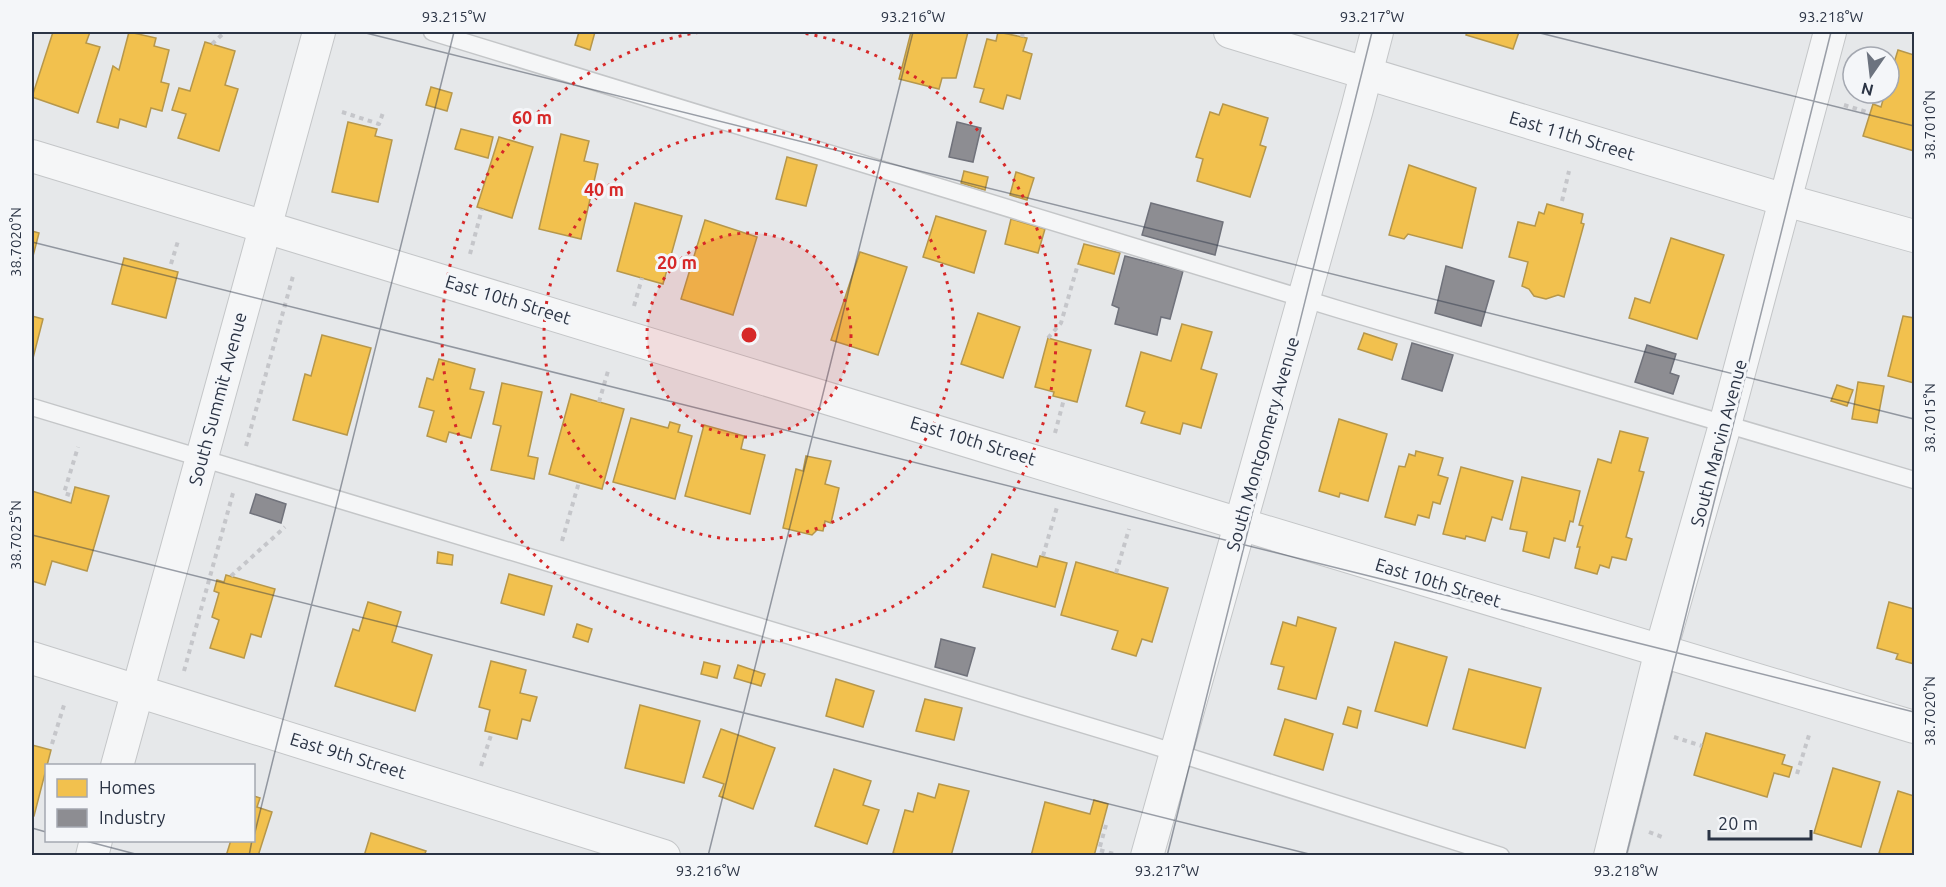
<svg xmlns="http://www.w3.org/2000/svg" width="1946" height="887" viewBox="0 0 1946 887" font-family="Ubuntu,sans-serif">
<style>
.homes{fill:#f2c14e;stroke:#b6974b;stroke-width:1.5}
.industry{fill:#8d8d92;stroke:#70727b;stroke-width:1.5}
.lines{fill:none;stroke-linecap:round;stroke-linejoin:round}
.service-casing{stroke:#c4c6c8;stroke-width:19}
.minor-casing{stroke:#c4c6c8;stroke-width:34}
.path{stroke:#c5c6ca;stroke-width:4;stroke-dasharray:4.5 4.5;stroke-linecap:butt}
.service{stroke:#f5f6f7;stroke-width:16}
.minor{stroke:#f5f6f7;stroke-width:32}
.ticks{fill:none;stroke:#2b3445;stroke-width:1.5;stroke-opacity:0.45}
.ring{fill:none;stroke:#d62828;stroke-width:3;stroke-dasharray:3 6}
.labels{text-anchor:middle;stroke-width:6;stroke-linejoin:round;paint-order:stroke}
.street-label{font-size:18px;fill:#2b3445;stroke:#f4f6f9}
.centre{fill:#d62828;stroke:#f4f6f9;stroke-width:3}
.ring-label{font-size:18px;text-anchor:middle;font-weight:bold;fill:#d62828;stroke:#f4f6f9;stroke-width:6;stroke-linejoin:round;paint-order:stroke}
.neatline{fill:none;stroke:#2b3445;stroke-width:2}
.ticks-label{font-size:15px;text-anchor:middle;fill:#2b3445}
</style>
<rect width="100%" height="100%" fill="#e6e8ea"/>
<g class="homes">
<path d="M53 32H90L86 43 100 47 78 113 32 97Z"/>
<path d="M129 32 156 38 154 46 169 50 161 82 169 84 162 111 151 108 146 127 120 119 118 128 97 122 113 66 119 70Z"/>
<path d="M579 32H595L590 50 575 45Z"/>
<path d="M911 32H968L956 78H942L939 89 899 79Z"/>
<path d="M998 32 1027 38 1023 51 1032 54 1020 99 1007 95 1003 109 980 102 984 89 974 87 987 39 996 41Z"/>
<path d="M1467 32H1519L1513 49 1466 35Z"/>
<path d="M205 42 235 51 225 85 238 89 219 151 178 138 186 114 172 110 179 88 190 91Z"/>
<path d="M1898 50 1914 55V151L1863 136 1873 104 1881 107 1885 93H1889V79Z"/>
<path d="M431 87 452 93 447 111 426 105Z"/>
<path d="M1223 104 1268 118 1260 145 1266 147 1250 197 1197 181 1203 159 1196 157 1210 112 1219 115Z"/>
<path d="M348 122 377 129 375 136 392 140 378 202 332 192Z"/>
<path d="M461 129 493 137 488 158 455 149Z"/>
<path d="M561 134 589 141 584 161 598 164 581 239 539 229Z"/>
<path d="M499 137 533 147 512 218 477 207Z"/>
<path d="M787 157 817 165 806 206 776 199Z"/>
<path d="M1409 165 1476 188 1462 248 1408 234 1404 239 1389 235Z"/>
<path d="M964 171 988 177 985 190 961 183Z"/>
<path d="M1016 172 1034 178 1027 200 1010 195Z"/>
<path d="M635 203 682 216 663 284 617 271Z"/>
<path d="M1547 204 1583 214 1581 223 1584 224 1564 297 1558 295 1546 299 1534 296 1529 289 1522 286 1528 262 1509 257 1518 222 1535 226 1539 212 1544 214Z"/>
<path d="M936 216 986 231 974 273 923 257Z"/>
<path d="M1011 219 1045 229 1038 253 1005 244Z"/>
<path d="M705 220 757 237 733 315 681 299Z"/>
<path d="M32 231 39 233 32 260Z"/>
<path d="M1671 238 1724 255 1697 339 1629 318 1635 298 1650 303Z"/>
<path d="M1084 244 1120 253 1114 274 1078 264Z"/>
<path d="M860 252 907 267 878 355 831 340Z"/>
<path d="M124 258 178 272 166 318 112 304Z"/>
<path d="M978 313 1020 327 1003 378 961 364Z"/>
<path d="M32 316 43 319 32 362Z"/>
<path d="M1903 316 1914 318V383L1888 376Z"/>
<path d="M1182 324 1212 332 1201 369 1217 374 1201 428 1183 423 1180 434 1141 423 1145 412 1126 406 1141 352 1171 361Z"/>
<path d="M1364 333 1397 344 1392 360 1358 349Z"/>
<path d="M322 335 371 348 347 435 293 420 305 374 311 376Z"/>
<path d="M1048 338 1091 350 1077 402 1053 396 1054 392 1035 387Z"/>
<path d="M439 359 475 369 470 389 484 392 471 438 449 432 446 442 427 436 434 411 419 407 427 378 433 380Z"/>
<path d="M1858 382 1884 386 1877 423 1852 419Z"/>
<path d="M502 383 542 392 528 456 538 458 534 479 491 470 501 426 493 424Z"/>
<path d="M1837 385 1853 390 1847 406 1831 401Z"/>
<path d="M571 394 624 409 602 489 549 474Z"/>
<path d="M631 418 668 428 670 422 680 425 678 432 692 436 675 499 613 482Z"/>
<path d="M1339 419 1387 434 1368 501 1340 493 1339 497 1319 491Z"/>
<path d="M704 425 744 436 741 449 765 455 750 514 685 496Z"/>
<path d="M1620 431 1648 438 1639 471 1644 472 1626 537 1632 539 1626 560 1612 557 1609 568 1600 565 1597 574 1575 568 1580 547H1577L1583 526 1579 525 1598 459 1611 463Z"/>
<path d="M1416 451 1443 458 1438 475 1448 478 1440 504 1433 502 1429 518 1418 515 1415 525 1385 517 1399 466 1405 467 1409 454 1415 456Z"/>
<path d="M806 456 831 461 825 484 839 488 831 523 825 521 823 531 817 530 812 535 783 528 796 469 803 471Z"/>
<path d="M1461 467 1513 481 1502 520 1492 517 1485 541 1466 536 1465 539 1443 534Z"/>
<path d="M1522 477 1580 491 1573 522 1570 521 1565 541 1554 538 1549 558 1523 551 1527 532 1510 529Z"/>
<path d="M75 487 109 496 87 571 52 561 45 585 32 581V491L71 503Z"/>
<path d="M438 552 453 555 452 565 437 563Z"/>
<path d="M992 554 1037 567 1040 556 1067 563 1055 607 983 587Z"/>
<path d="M1076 562 1168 588 1152 642 1142 639 1136 656 1112 649 1118 631 1061 615Z"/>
<path d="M509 574 552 586 544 615 501 603Z"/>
<path d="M226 575 275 589 261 637 251 634 244 658 210 648 219 620 212 617 219 593 214 591 217 580 224 582Z"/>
<path d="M368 602 401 612 392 642 432 655 415 711 335 686 353 629 359 631Z"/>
<path d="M1889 602 1914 609V664L1896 659 1898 654 1877 648Z"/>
<path d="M1298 617 1336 628 1316 699 1278 689 1284 667 1271 664 1283 622 1296 626Z"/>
<path d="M577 624 592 629 588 642 573 637Z"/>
<path d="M1395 642 1447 657 1427 726 1375 711Z"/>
<path d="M491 661 526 670 520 693 537 697 530 721 522 719 517 739 485 731 490 710 479 707Z"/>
<path d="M704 662 720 666 717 678 701 674Z"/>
<path d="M738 665 765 674 761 686 734 678Z"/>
<path d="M1469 669 1541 688 1525 748 1453 729Z"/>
<path d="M836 679 874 691 863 727 826 716Z"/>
<path d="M925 699 962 708 954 740 916 731Z"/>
<path d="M640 705 700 721 684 783 625 768Z"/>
<path d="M1348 707 1361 711 1357 728 1343 724Z"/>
<path d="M1285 719 1333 734 1323 770 1274 755Z"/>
<path d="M721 729 775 748 753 809 719 796 724 784 703 777Z"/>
<path d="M1706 733 1785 755 1782 764 1792 767 1789 777 1774 773 1767 797 1694 775Z"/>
<path d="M32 745 51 750 34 816H32Z"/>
<path d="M1833 768 1880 782 1861 847 1814 833Z"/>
<path d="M834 769 871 781 863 805 879 810 867 844 815 826Z"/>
<path d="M939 784 969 791 951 856H903L893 853 905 810 913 812 918 793 935 798Z"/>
<path d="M1898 791 1914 796V856H1888L1879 853Z"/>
<path d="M254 796 260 798 257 807 272 812 258 856H226L231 840H254Z"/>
<path d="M1094 800 1108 804 1094 856H1031L1045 802 1090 814Z"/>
<path d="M371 833 426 851 424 856H364Z"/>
</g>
<g class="industry">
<path d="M957 122 981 128 973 162 949 157Z"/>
<path d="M1151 203 1223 222 1215 255 1142 235Z"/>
<path d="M1125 256 1183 271 1170 319 1161 317 1157 335 1115 324 1119 308 1112 305Z"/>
<path d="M1446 266 1494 281 1481 326 1435 313Z"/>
<path d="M1412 343 1453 355 1442 391 1402 379Z"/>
<path d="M1647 345 1676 354 1670 373 1679 376 1673 394 1635 382Z"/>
<path d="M256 494 286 504 281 523 250 513Z"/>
<path d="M941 639 975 648 967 676 935 667Z"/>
</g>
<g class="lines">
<g class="service-casing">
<g id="service">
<path d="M432 32 1341 310 1914 480"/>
<path d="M32 407 1145 743 1501 856"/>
</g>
</g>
<g class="minor-casing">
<g id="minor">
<path d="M1230 32 1785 200 1914 236"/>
<path d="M32 156 1240 524 1914 727"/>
<path d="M32 658 664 856"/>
<path d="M117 766 319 32"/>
<path d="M92 856 96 840"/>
<path d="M1147 856 1357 109 1377 32"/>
<path d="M1610 856 1661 650 1725 425 1830 32"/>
</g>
</g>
<g class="path">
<path d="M1022 37 1023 32"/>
<path d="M212 44 225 32"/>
<path d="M1844 105 1867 112"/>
<path d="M342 112 379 124 384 110"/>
<path d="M1562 201 1569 171"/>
<path d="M470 254 482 209"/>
<path d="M171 264 178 241"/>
<path d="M634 306 642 278"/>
<path d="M1048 338 1061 323 1078 264"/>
<path d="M599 402 608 371"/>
<path d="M1055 433 1064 399"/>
<path d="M246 446 293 276"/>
<path d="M70 495 64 493 78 447"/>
<path d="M562 541 579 482"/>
<path d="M1043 556 1057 507"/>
<path d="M1116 573 1129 529"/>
<path d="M231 576 285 527"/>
<path d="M184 671 233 493"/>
<path d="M1674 737 1702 746"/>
<path d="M52 744 64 705"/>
<path d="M481 766 492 732"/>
<path d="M1797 774 1809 735"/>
<path d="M1106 825 1099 850 1114 854"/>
<path d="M1649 832 1662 837"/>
</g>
<use href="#service" class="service"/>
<use href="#minor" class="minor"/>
</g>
<path class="ticks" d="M362 32 1914 419M1536 32 1914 126M32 242 1914 712M32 535 1317 856M32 828 46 832M254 836 454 32M82 840 143 856M249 856 252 840M708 856 913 32M1167 856 1372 32M1626 856 1831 32"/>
<circle cx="749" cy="335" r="102" fill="#d62828" fill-opacity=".12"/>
<g class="ring">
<circle cx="749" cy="335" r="102"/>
<circle cx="749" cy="335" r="205"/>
<path d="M797 32A307 307 0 1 1 701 32"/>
</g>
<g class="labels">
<g class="street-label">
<text transform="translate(1572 136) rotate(17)" y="6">East 11th Street</text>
<text transform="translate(508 300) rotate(17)" y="6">East 10th Street</text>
<text transform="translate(218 399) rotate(-75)" y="6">South Summit Avenue</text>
<text transform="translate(973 441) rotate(17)" y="6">East 10th Street</text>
<text transform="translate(1719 443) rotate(-75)" y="6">South Marvin Avenue</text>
<text transform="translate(1263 444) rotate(-74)" y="6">South Montgomery Avenue</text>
<text transform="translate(1438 583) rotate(17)" y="6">East 10th Street</text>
<text transform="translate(348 756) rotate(17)" y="6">East 9th Street</text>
</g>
</g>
<circle cx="749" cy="335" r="9" class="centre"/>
<g class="ring-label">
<text x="532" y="124">60 m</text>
<text x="604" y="196">40 m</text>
<text x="677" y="269">20 m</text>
</g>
<rect width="1946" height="887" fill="none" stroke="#f4f6f9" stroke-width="66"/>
<rect x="45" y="764" width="210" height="78" fill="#f4f6f9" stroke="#a4a8b1" stroke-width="1.5"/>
<rect x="57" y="779" width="30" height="18" fill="#f2c14e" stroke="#a4a8b1" stroke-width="1.5"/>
<text x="99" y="794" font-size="18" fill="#2b3445">Homes</text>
<rect x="57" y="809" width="30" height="18" fill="#8d8d92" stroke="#a4a8b1" stroke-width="1.5"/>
<text x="99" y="824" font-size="18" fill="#2b3445">Industry</text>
<g transform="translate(1871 75) rotate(194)"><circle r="28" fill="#f4f6f9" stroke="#a4a8b1" stroke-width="1.5"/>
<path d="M0-4.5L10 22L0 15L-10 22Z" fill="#6c737f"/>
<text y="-9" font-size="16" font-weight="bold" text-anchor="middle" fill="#2b3445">N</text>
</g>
<path d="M1709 830v9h102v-9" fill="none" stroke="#2b3445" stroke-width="3"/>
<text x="1718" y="830" font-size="18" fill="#2b3445" stroke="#f4f6f9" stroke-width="4.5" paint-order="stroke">20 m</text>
<rect x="33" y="33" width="1880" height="821" class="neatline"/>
<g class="ticks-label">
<text x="454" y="22">93.215°W</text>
<text x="913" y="22">93.216°W</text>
<text x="1372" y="22">93.217°W</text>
<text x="1831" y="22">93.218°W</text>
<text transform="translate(1930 125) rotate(-90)" y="5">38.7010°N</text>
<text transform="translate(16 242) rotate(-90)" y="5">38.7020°N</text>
<text transform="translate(1930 418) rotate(-90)" y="5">38.7015°N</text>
<text transform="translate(16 535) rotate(-90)" y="5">38.7025°N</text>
<text transform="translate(1930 711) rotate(-90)" y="5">38.7020°N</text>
<text x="708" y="876">93.216°W</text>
<text x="1167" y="876">93.217°W</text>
<text x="1626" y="876">93.218°W</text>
</g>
</svg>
